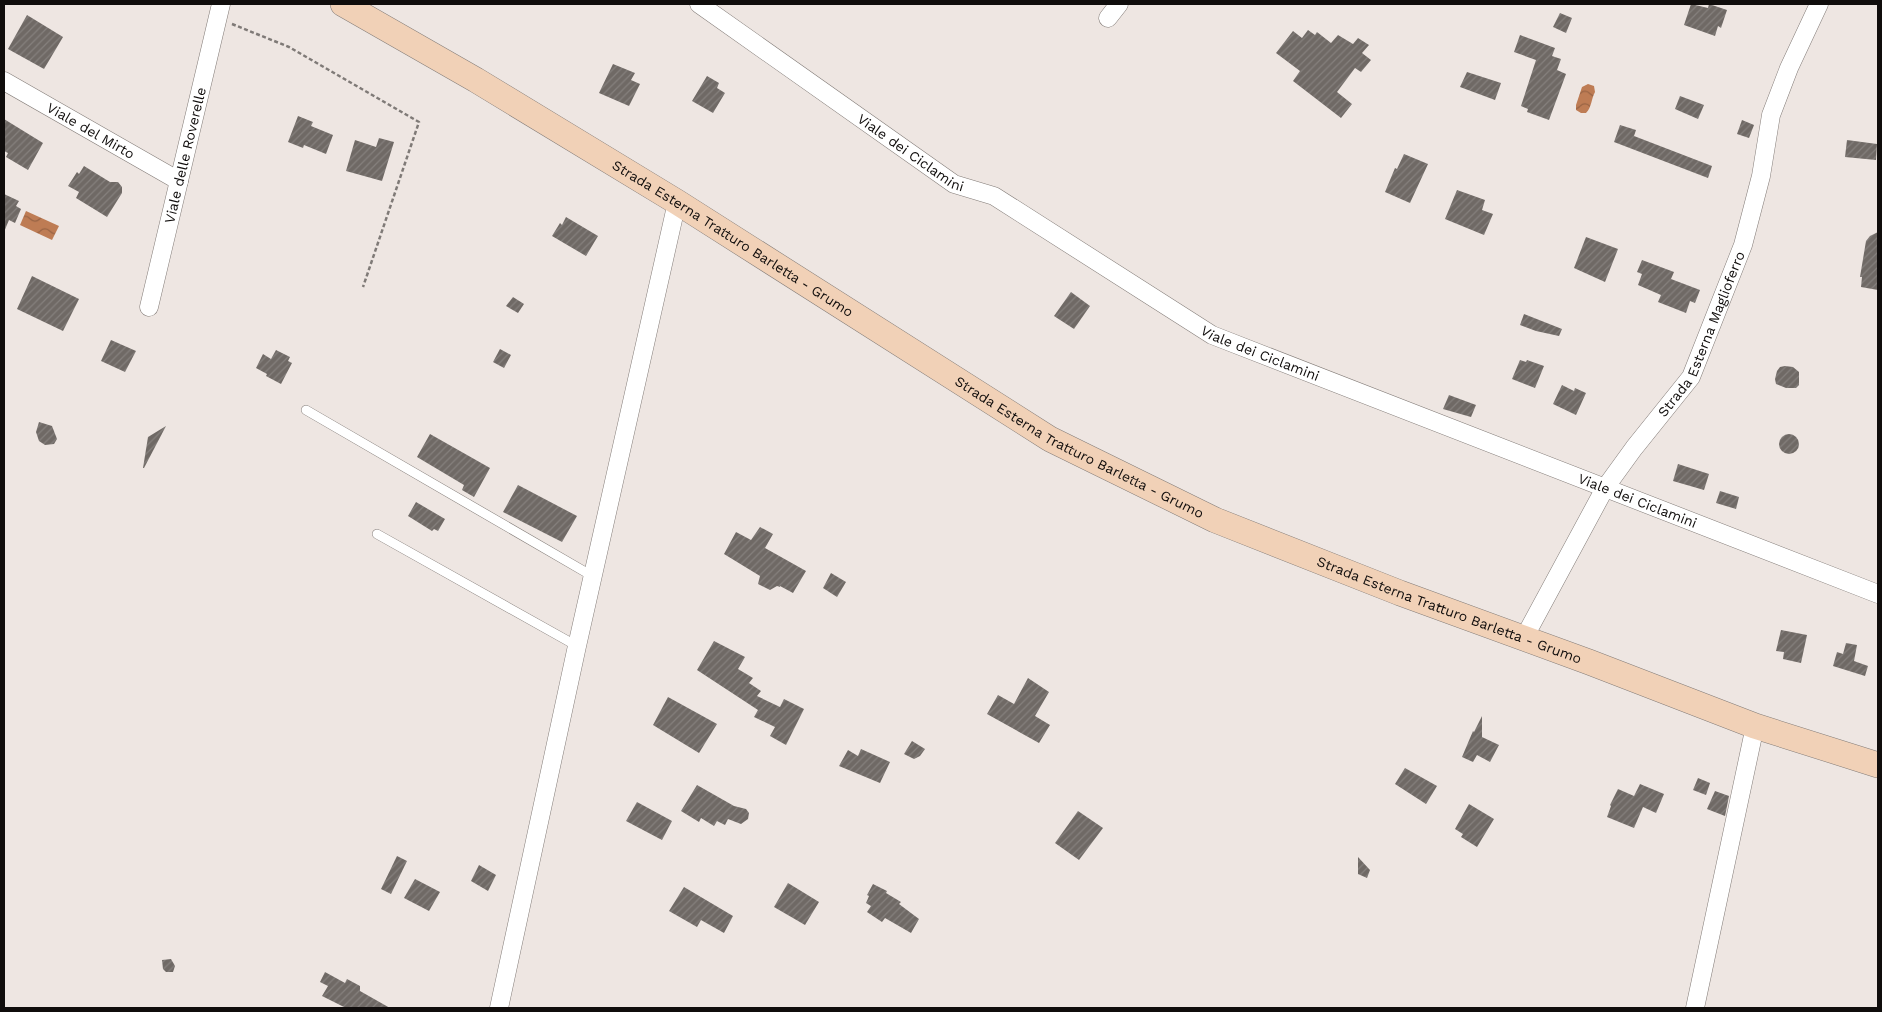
<svg xmlns="http://www.w3.org/2000/svg" width="1882" height="1012" viewBox="0 0 1882 1012" font-family="'Work Sans',sans-serif">
<style>
.water{fill:url(#water-waves)}
.building{fill:url(#building-hatch)}
.lines{fill:none;stroke-linecap:round;stroke-linejoin:round}
.lane-casing{stroke:#837c78;stroke-width:10}
.street-casing{stroke:#837c78;stroke-width:19}
.secondary-casing{stroke:#837c78;stroke-width:26}
.path{stroke:#7f7a77;stroke-width:2.5;stroke-dasharray:4 2.5;stroke-linecap:butt}
.lane{stroke:#fff;stroke-width:9}
.street{stroke:#fff;stroke-width:18}
.secondary{stroke:#f1d1b7;stroke-width:25}
.labels{text-anchor:middle;stroke-width:5;stroke-linejoin:round;paint-order:stroke}
.street-label{font-size:14px;fill:#100d0c;stroke:#eee6e2}
</style>
<defs>
<pattern id="water-waves" width="16" height="10" patternUnits="userSpaceOnUse" patternTransform="scale(1.25)"><rect width="16" height="10" fill="#be7c54"/><path d="M0 5q4-4 8 0t8 0" fill="none" stroke="#996444"/></pattern>
<pattern id="building-hatch" width="6" height="6" patternUnits="userSpaceOnUse" patternTransform="scale(1.25)"><rect width="6" height="6" fill="#6f6965"/><path d="M-1 1l2-2M0 6l6-6M5 7l2-2" fill="none" stroke="#85807d"/></pattern>
</defs>
<rect width="100%" height="100%" fill="#eee6e2"/>
<g class="water">
<path d="M1588 84 1594 86 1595 92C1591 99 1592 107 1586 113H1581L1576 110V105L1582 87Z"/>
<path d="M26 211 59 226 52 240 20 225Z"/>
</g>
<g class="building">
<path d="M1691 4 1708 8 1709 4 1727 10 1721 28 1718 26 1715 36 1684 25Z"/>
<path d="M1560 13 1572 18 1566 33 1553 27Z"/>
<path d="M27 15 63 37 44 69 8 49Z"/>
<path d="M1308 30 1315 35 1317 32 1331 43 1338 35 1353 44 1358 38 1369 45 1362 53 1371 60 1361 72 1355 68 1337 92 1352 104 1341 118 1293 81 1300 71 1276 53 1293 31 1302 38Z"/>
<path d="M1520 35 1555 48 1552 56 1561 59 1557 70 1566 74 1549 120 1527 112 1528 109 1521 106 1536 60 1514 52Z"/>
<path d="M613 64 635 73 631 80 640 84 629 106 599 93Z"/>
<path d="M1467 72 1501 83 1495 100 1460 87Z"/>
<path d="M707 76 719 83 717 88 725 93 713 113 692 101Z"/>
<path d="M1680 96 1704 105 1698 119 1675 109Z"/>
<path d="M298 116 313 122 311 126 333 135 326 154 304 145 303 148 288 142Z"/>
<path d="M4 119 43 143 28 170 6 157 8 153 4 151Z"/>
<path d="M1742 120 1754 125 1749 138 1737 134Z"/>
<path d="M1620 125 1636 130 1634 136 1712 166 1708 178 1614 142Z"/>
<path d="M379 138 394 142 382 181 346 171 355 140 376 147Z"/>
<path d="M1847 140 1877 144 1876 160 1845 157Z"/>
<path d="M1404 154 1428 164 1410 203 1385 192 1395 168 1397 169Z"/>
<path d="M84 166 110 182H118L122 187V193L107 217 76 198 79 192 68 186 77 172 79 174Z"/>
<path d="M1457 190 1485 200 1482 210 1493 214 1484 235 1445 219Z"/>
<path d="M4 194 19 201 16 206 21 209 15 223 9 220 4 232Z"/>
<path d="M566 217 598 236 586 256 552 236 560 223 562 225Z"/>
<path d="M1878 232V290L1861 287 1862 277H1860L1866 241 1870 236Z"/>
<path d="M1586 237 1618 249 1605 282 1574 268Z"/>
<path d="M1642 260 1674 272 1671 279 1700 290 1695 303 1690 301 1686 313 1658 302 1661 295 1638 285 1642 274 1637 272Z"/>
<path d="M32 276 79 299 63 331 17 309Z"/>
<path d="M1071 292 1090 306 1074 329 1054 316Z"/>
<path d="M513 297 524 304 518 313 506 306Z"/>
<path d="M1524 314 1562 329 1559 336 1536 331 1520 325Z"/>
<path d="M111 340 136 351 125 372 101 361Z"/>
<path d="M500 349 511 355 504 368 493 362Z"/>
<path d="M276 350 290 357 288 361 292 363 281 384 266 376 267 374 256 368 263 354 271 359Z"/>
<path d="M1520 360 1526 362 1527 360 1544 366 1535 388 1512 379Z"/>
<path d="M1785 366 1793 367 1799 372V385L1796 388H1786L1776 384 1775 379 1777 371 1780 367Z"/>
<path d="M1562 385 1574 391 1575 388 1586 393 1576 415 1553 404Z"/>
<path d="M1449 395 1476 405 1471 417 1443 409Z"/>
<path d="M39 422 52 426 57 439 54 444 45 445 39 441 36 432Z"/>
<path d="M166 426 144 468H143L148 437Z"/>
<path d="M430 434 490 468 474 497 462 490 464 485 417 457Z"/>
<circle cx="1789" cy="444" r="10"/>
<path d="M1678 464 1709 474 1704 490 1673 481Z"/>
<path d="M518 485 577 516 562 542 503 512Z"/>
<path d="M1720 491 1739 497 1736 509 1716 503Z"/>
<path d="M416 502 445 519 438 531 434 529 432 531 408 516Z"/>
<path d="M760 527 773 534 765 548 806 571 793 593 780 586V587L777 586 770 590 758 584 760 576 724 554 736 532 751 540Z"/>
<path d="M831 573 846 582 837 597 823 588Z"/>
<path d="M1781 630 1807 635 1801 663 1783 659 1784 652 1776 651Z"/>
<path d="M714 641 745 657 738 669 753 678 749 683 761 691 757 696 780 707 784 699 804 709 786 745 770 736 775 727 754 717 758 710 697 670Z"/>
<path d="M1846 643 1857 645 1854 661 1868 666 1865 676 1833 666 1837 652 1843 654Z"/>
<path d="M1028 678 1049 692 1035 716 1050 725 1039 743 987 714 998 695 1014 704Z"/>
<path d="M668 697 717 724 699 753 653 725Z"/>
<path d="M1482 716V737L1499 745 1490 762 1477 755 1473 762 1462 757 1473 731 1474 732Z"/>
<path d="M912 741 925 749 920 756 914 759 904 754Z"/>
<path d="M861 749 890 762 880 783 839 766 848 750 858 756Z"/>
<path d="M1405 768 1437 786 1426 804 1395 784Z"/>
<path d="M1698 778 1710 783 1706 795 1693 790Z"/>
<path d="M1640 784 1664 794 1656 813 1643 807 1634 828 1607 817 1611 806 1610 805 1618 789 1634 796Z"/>
<path d="M697 785 734 806 746 809 749 813 748 819 741 824 728 819 725 825 717 821 714 826 701 818 699 822 681 811Z"/>
<path d="M1715 791 1729 796 1725 816 1707 809Z"/>
<path d="M637 802 672 821 662 840 626 821Z"/>
<path d="M1469 804 1494 819 1477 847 1461 837 1463 834 1455 829Z"/>
<path d="M1078 811 1103 828 1079 860 1055 843Z"/>
<path d="M397 856 407 861 391 894 381 889Z"/>
<path d="M1358 857 1370 870 1367 878 1358 874Z"/>
<path d="M479 865 496 875 488 891 471 881Z"/>
<path d="M415 879 440 892 429 911 404 898Z"/>
<path d="M788 883 819 902 805 925 774 907Z"/>
<path d="M873 884 887 891 886 893 901 902 899 904 919 919 911 933 885 918 882 922 867 912 871 906 866 903 869 896 867 895Z"/>
<path d="M684 887 733 916 724 933 701 920 697 927 669 911Z"/>
<path d="M171 959 175 966 173 972H166L163 969 162 960Z"/>
<path d="M325 972 345 983 347 979 360 986V991L390 1008H346L322 996 328 986 320 982Z"/>
</g>
<g class="lines">
<g class="lane-casing">
<g id="lane">
<path d="M306 410 594 577"/>
<path d="M377 534 577 646"/>
</g>
</g>
<g class="street-casing">
<g id="street">
<path id="s1" d="M699 4 954 184 994 196 1212 335 1878 594"/>
<path d="M1108 18 1119 4"/>
<path id="s2" d="M4 81 179 181"/>
<path id="s3" d="M149 307 221 4"/>
<path id="s4" d="M1524 638 1605 488 1634 448 1691 377 1743 245 1761 176 1771 115 1789 68 1819 4"/>
<path d="M499 1008 577 646 677 202"/>
<path d="M1695 1008 1755 726"/>
</g>
</g>
<g class="secondary-casing">
<g id="secondary">
<path id="s5" d="M343 4 476 80 677 202 1050 439 1215 520 1400 593 1589 662 1755 726 1878 765"/>
</g>
</g>
<path class="path" d="M232 24 289 47 419 122 363 287"/>
<use href="#lane" class="lane"/>
<use href="#street" class="street"/>
<use href="#secondary" class="secondary"/>
</g>
<g class="labels">
<g class="street-label">
<text dy="5" stroke="none"><textPath href="#s2" startOffset="100">Viale del Mirto</textPath></text>
<text dy="5" stroke="none"><textPath href="#s1" startOffset="259">Viale dei Ciclamini</textPath></text>
<text dy="5" stroke="none"><textPath href="#s3" startOffset="156">Viale delle Roverelle</textPath></text>
<text dy="5" stroke="none"><textPath href="#s5" startOffset="455">Strada Esterna Tratturo Barletta - Grumo</textPath></text>
<text dy="5" stroke="none"><textPath href="#s4" startOffset="354">Strada Esterna Maglioferro</textPath></text>
<text dy="5" stroke="none"><textPath href="#s1" startOffset="664">Viale dei Ciclamini</textPath></text>
<text dy="5" stroke="none"><textPath href="#s5" startOffset="860">Strada Esterna Tratturo Barletta - Grumo</textPath></text>
<text dy="5" stroke="none"><textPath href="#s1" startOffset="1069">Viale dei Ciclamini</textPath></text>
<text dy="5" stroke="none"><textPath href="#s5" startOffset="1265">Strada Esterna Tratturo Barletta - Grumo</textPath></text>
</g>
</g>
<rect width="1882" height="1012" fill="none" stroke="#100d0c" stroke-width="10"/>
</svg>
